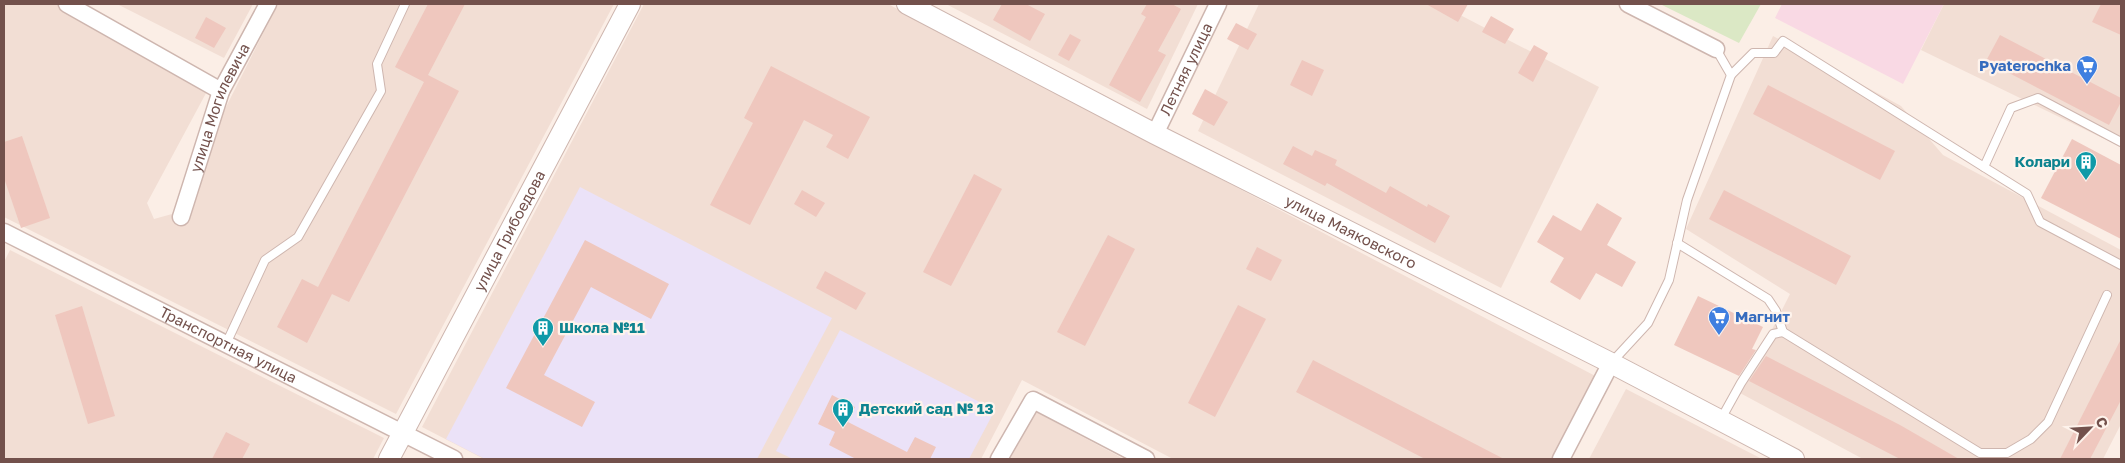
<svg xmlns="http://www.w3.org/2000/svg" width="2125" height="463" viewBox="0 0 2125 463" font-family="'Golos Text',sans-serif">
<style>
.residential{fill:#f2ded4}
.education{fill:#ebe2f8}
.medical{fill:#f9d9e4}
.green{fill:#dbe8c5}
.building{fill:#efc7be}
.lines{fill:none;stroke-linecap:round;stroke-linejoin:round}
.service-casing{stroke:#ceb6af;stroke-width:10}
.minor-casing{stroke:#ceb6af;stroke-width:19}
.tertiary-casing{stroke:#ceb6af;stroke-width:22}
.service{stroke:#fff;stroke-width:8}
.minor{stroke:#fff;stroke-width:16}
.tertiary{stroke:#fff;stroke-width:20}
.labels{text-anchor:middle;stroke-width:4.5;stroke-linejoin:round;paint-order:stroke}
.shop-label{font-size:15px;font-weight:bold;fill:#366cbe;stroke:#fef3ec;text-anchor:end}
.street-label{font-size:15px;fill:#73514c;stroke:#fef3ec}
.culture-label{font-size:15px;font-weight:bold;fill:#0d838f;stroke:#fef3ec;text-anchor:start}
</style>
<rect width="100%" height="100%" fill="#fbeee6"/>
<g class="residential">
<path d="M4 4H57L212 82 147 203 154 219 172 214 278 4H614L396 414 4 217Z"/>
<path d="M117 4H253L224 58Z"/>
<path d="M644 4H888L1601 379 1559 459H1173L1022 380 981 459H484L422 427Z"/>
<path d="M946 4H1198L1147 109Z"/>
<path d="M1259 4H1439L1599 87 1501 288 1198 131Z"/>
<path d="M1944 4H2121V147L1921 50Z"/>
<path d="M1773 36 1901 106 1943 155 2121 250V424L2103 459H1863L1740 393 1790 294 1686 229Z"/>
<path d="M10 250 384 438 373 459H4V262Z"/>
<path d="M1626 389 1762 459H1589Z"/>
<path d="M1036 412 1124 459H1010Z"/>
</g>
<g class="education">
<path d="M580 187 832 318 757 459H485L446 439Z"/>
<path d="M840 330 995 410 969 459H793L776 451Z"/>
</g>
<path class="medical" d="M1782 4H1944L1903 84 1775 18Z"/>
<path class="green" d="M1660 4H1761L1739 43Z"/>
<g class="building">
<path d="M428 4H465L428 75 459 91 349 302 332 294 307 343 277 327 302 279 318 287 424 82 395 67Z"/>
<path d="M1002 4H1026L1045 14 1030 41 993 20Z"/>
<path d="M1147 4H1172L1181 9 1158 51 1166 55 1140 102 1109 85 1146 17 1141 14Z"/>
<path d="M1426 4H1468L1458 22Z"/>
<path d="M2101 4H2121V35L2092 22Z"/>
<path d="M1491 16 1514 29 1505 44 1482 32Z"/>
<path d="M206 17 226 28 214 48 195 38Z"/>
<path d="M1236 23 1257 34 1248 50 1227 39Z"/>
<path d="M1070 34 1081 40 1069 61 1058 55Z"/>
<path d="M2000 35 2121 98V102L2109 125 1986 61Z"/>
<path d="M1534 45 1548 53 1533 82 1518 73Z"/>
<path d="M1302 60 1324 70 1312 96 1290 85Z"/>
<path d="M771 66 870 117 848 159 826 147 833 135 804 120 750 225 710 205 753 123 744 118Z"/>
<path d="M1768 85 1895 151 1880 180 1753 114Z"/>
<path d="M1205 89 1228 102 1214 126 1192 114Z"/>
<path d="M22 136 50 218 21 228 4 178V142Z"/>
<path d="M2072 139 2121 165V239L2041 198Z"/>
<path d="M1293 146 1312 156 1315 150 1337 160 1335 165 1386 193 1390 186 1427 207 1428 204 1450 216 1435 243 1327 183 1325 186 1283 164Z"/>
<path d="M974 174 1002 189 951 286 923 272Z"/>
<path d="M802 190 825 203 816 217 794 204Z"/>
<path d="M1724 190 1851 256 1836 285 1709 219Z"/>
<path d="M1597 203 1622 218 1607 245 1636 262 1622 287 1596 273 1580 300 1550 282 1564 258 1537 242 1553 215 1581 231Z"/>
<path d="M1108 235 1135 249 1085 346 1057 332Z"/>
<path d="M585 240 669 284 651 319 591 287 544 375 595 402 582 427 506 388Z"/>
<path d="M1257 247 1282 260 1271 281 1246 269Z"/>
<path d="M825 271 866 293 856 310 816 288Z"/>
<path d="M1698 296 1763 327 1752 349 1756 350 1739 376 1674 345Z"/>
<path d="M1238 305 1266 319 1215 417 1188 403Z"/>
<path d="M82 306 115 416 88 424 55 315Z"/>
<path d="M2121 339V400L2090 459H2060Z"/>
<path d="M1766 356 1900 425 1959 459H1900L1749 381Z"/>
<path d="M1313 360 1504 459H1425L1296 392Z"/>
<path d="M832 395 855 407 848 422 907 452 915 437 936 447 930 459H856L829 445 835 432 818 424Z"/>
<path d="M226 432 250 444 242 459H212Z"/>
</g>
<g class="lines">
<g class="service-casing">
<g id="service">
<path d="M1731 75 1753 53H1774L1783 41 2027 194 2040 222 2121 265"/>
<path d="M1984 167 2011 108 2038 98 2121 142"/>
<path d="M1677 243 1768 299 1776 311 1783 332 1980 453H2007L2031 439 2048 422 2107 295"/>
<path d="M226 344 265 260 298 237 381 91 377 64 405 4"/>
<path d="M1612 362 1648 323 1669 280 1687 200 1731 75 1716 49"/>
<path d="M1721 419 1741 383 1773 334 1783 332"/>
</g>
</g>
<g class="minor-casing">
<g id="minor">
<path d="M67 4 221 91"/>
<path d="M1628 4 1716 49"/>
<path id="s1" d="M1155 134 1218 4"/>
<path id="s2" d="M181 217 221 91 268 4"/>
<path id="s3" d="M4 232 454 459"/>
<path d="M999 459 1033 400 1146 459"/>
<path d="M1561 459 1611 363"/>
</g>
</g>
<g class="tertiary-casing">
<g id="tertiary">
<path id="s4" d="M907 4 1155 134 1611 363 1794 459"/>
<path id="s5" d="M389 459 630 4"/>
</g>
</g>
<use href="#service" class="service"/>
<use href="#minor" class="minor"/>
<use href="#tertiary" class="tertiary"/>
</g>
<defs>
<g id="supermarket-pin" transform="scale(1.125)"><path d="M0 17L-7.5 6A9.5 9.5 0 1 1 7.5 6Z" fill="#3f7fe0" stroke="#fef3ec"/><path d="M-6-5.5h2.5l.6 2H6L4.5 2H-2.5L-4.4-4H-6ZM-1.5 3.2a1.3 1.3 0 1 0 .1 0ZM3 3.2a1.3 1.3 0 1 0 .1 0Z" fill="#fff"/></g>
<g id="building-pin" transform="scale(1.125)"><path d="M0 17L-7.5 6A9.5 9.5 0 1 1 7.5 6Z" fill="#0f9aa8" stroke="#fef3ec"/><path d="M-4-6H4V6H1V3H-1V6H-4ZM-2.5-4.3h1.7v1.8h-1.7ZM.8-4.3h1.7v1.8H.8ZM-2.5-1h1.7V.8h-1.7ZM.8-1h1.7V.8H.8Z" fill="#fff"/></g>
</defs>
<g fill-rule="evenodd">
<use href="#supermarket-pin" x="2087" y="66"/>
<use href="#building-pin" x="2086" y="162"/>
<use href="#supermarket-pin" x="1719" y="317"/>
<use href="#building-pin" x="543" y="328"/>
<use href="#building-pin" x="843" y="409"/>
</g>
<g class="labels">
<g class="shop-label">
<text x="2071" y="71">Pyaterochka</text>
<text x="1735" y="322" text-anchor="start">Магнит</text>
</g>
<g class="street-label">
<text dy="5" stroke="none"><textPath href="#s1" startOffset="72">Летняя улица</textPath></text>
<text dy="5" stroke="none"><textPath href="#s2" startOffset="116">улица Могилевича</textPath></text>
<text dy="5" stroke="none"><textPath href="#s5" startOffset="258">улица Грибоедова</textPath></text>
<text dy="5" stroke="none"><textPath href="#s4" startOffset="499">улица Маяковского</textPath></text>
<text dy="5" stroke="none"><textPath href="#s3" startOffset="251">Транспортная улица</textPath></text>
</g>
<g class="culture-label">
<text x="2070" y="167" text-anchor="end">Колари</text>
<text x="559" y="333">Школа №11</text>
<text x="859" y="414">Детский сад № 13</text>
</g>
</g>
<rect width="2125" height="463" fill="none" stroke="#73514c" stroke-width="10"/>
<g transform="translate(2090 428) rotate(65)" stroke="#fef3ec" stroke-width="4" paint-order="stroke">
<path d="M0-4L9 19L0 12L-9 19Z" fill="#73514c"/>
<text y="-8" font-size="14" font-weight="bold" text-anchor="middle" fill="#73514c">С</text>
</g>
</svg>
